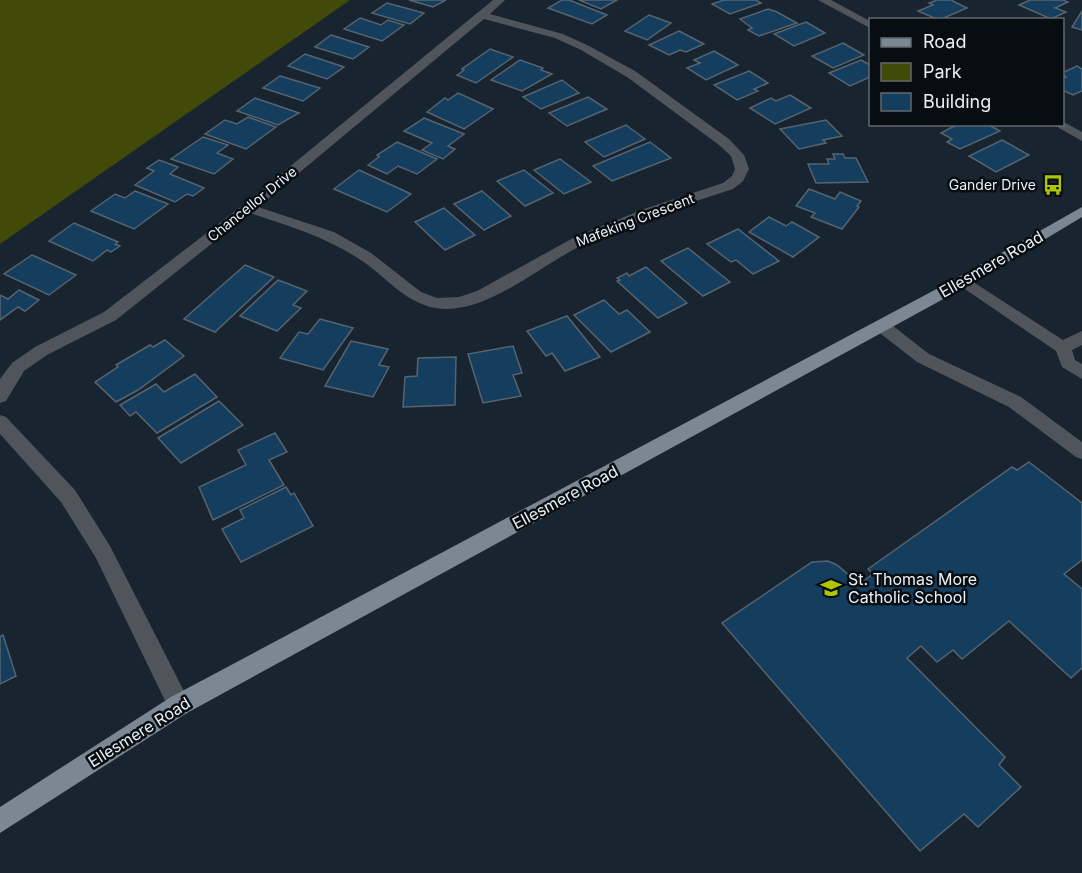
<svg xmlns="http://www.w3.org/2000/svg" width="1082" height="873" viewBox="0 0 1082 873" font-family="Inter,sans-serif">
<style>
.green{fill:#424a09}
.building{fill:#153d5e;stroke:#566470;stroke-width:1.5}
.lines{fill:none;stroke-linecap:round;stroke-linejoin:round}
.minor{fill:#4f555b;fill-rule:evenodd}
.major{fill:#7b8793;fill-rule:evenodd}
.labels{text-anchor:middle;stroke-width:5;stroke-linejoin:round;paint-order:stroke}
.far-poi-label{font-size:14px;fill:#e8f0f8;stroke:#080d11;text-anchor:end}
.far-street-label{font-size:14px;fill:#e8f0f8;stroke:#080d11}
.street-label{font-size:16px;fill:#e8f0f8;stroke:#080d11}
.poi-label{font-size:16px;fill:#e8f0f8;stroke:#080d11;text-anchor:start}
</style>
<rect width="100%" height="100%" fill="#18242f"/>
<path class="green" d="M0 0H350L0 244Z"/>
<g class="building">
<path d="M409 0H446L433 7Z"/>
<path d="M562 0H569L607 15 592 24 548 8Z"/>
<path d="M579 0H617L601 9Z"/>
<path d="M724 0H756L761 3 730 14 712 4Z"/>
<path d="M937 0H951L967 8 939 20 918 11 933 5 929 3Z"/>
<path d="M1030 0H1063L1068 2 1055 8 1066 12 1051 19 1019 5Z"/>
<path d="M387 3 424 13 410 24 372 13Z"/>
<path d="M768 9 777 12 797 23 759 36 748 30 752 28 740 19Z"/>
<path d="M1082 11V30L1072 27Z"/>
<path d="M649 15 671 23 647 40 625 31Z"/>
<path d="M360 18 381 25 388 20 404 25 382 41 344 29Z"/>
<path d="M806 22 825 33 794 46 774 34Z"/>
<path d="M679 31 704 44 686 52 680 50 669 55 649 45Z"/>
<path d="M331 35 369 47 353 59 315 47Z"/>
<path d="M843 43 864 55 833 68 812 56Z"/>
<path d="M490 49 513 57 476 83 457 75 464 70 462 69Z"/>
<path d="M714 51 738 65 706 80 687 68 700 63 694 60Z"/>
<path d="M305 54 344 67 327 79 288 66Z"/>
<path d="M520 60 543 68 541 70 552 74 522 91 491 80Z"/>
<path d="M861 60 870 65V77L850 86 829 73Z"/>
<path d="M1077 66 1082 69V91L1073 95 1062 90V78L1066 77 1062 73Z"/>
<path d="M749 71 768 83 754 89 758 91 737 100 714 85Z"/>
<path d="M280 76 320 88 303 101 263 88Z"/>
<path d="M562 80 579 93 541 109 523 97Z"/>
<path d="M458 93 493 109 464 129 427 112 445 98 448 100Z"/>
<path d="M790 95 811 108 775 124 750 108 771 98 776 101Z"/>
<path d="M588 97 607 109 567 126 549 113Z"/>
<path d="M255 98 299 113 278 125 237 111Z"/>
<path d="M248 117 276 127 246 149 205 134 225 120 237 124Z"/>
<path d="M424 118 464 134 448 146 455 149 443 159 422 150 432 143 404 131Z"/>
<path d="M826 120 842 136 823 140 826 143 799 149 780 129Z"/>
<path d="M958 124H987L1000 131 960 149 947 142 952 139 941 133Z"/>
<path d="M626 125 645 139 604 157 585 142Z"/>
<path d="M203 137 228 145 217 153 233 159 214 174 171 159Z"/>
<path d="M1002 140 1029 155 996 172 969 156Z"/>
<path d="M397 142 437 159 417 174 398 166 387 174 368 165 379 157 377 155Z"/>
<path d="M650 142 671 158 612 181 593 166Z"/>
<path d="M833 154H843L845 158H856L868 182 816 183 808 164H829L827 159H835Z"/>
<path d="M560 159 591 182 564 194 534 170Z"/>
<path d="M159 160 178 167 170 174 204 188 193 196 187 194 175 202 135 185 154 171 147 168Z"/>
<path d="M359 170 411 194 387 212 334 189Z"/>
<path d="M524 170 553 193 525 206 497 181Z"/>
<path d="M809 189 835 199 840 192 861 201 857 206 859 207 842 229 811 217 815 213 796 206Z"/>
<path d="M135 191 168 204 134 229 91 211 115 194 125 198Z"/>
<path d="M482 191 511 216 484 230 454 204Z"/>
<path d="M444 208 475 235 445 250 415 222Z"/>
<path d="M769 217 786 226 792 222 819 237 793 257 749 232Z"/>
<path d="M74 223 118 242 115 244 120 246 111 252 107 250 93 261 49 241Z"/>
<path d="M738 229 779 261 753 274 736 260 731 262 707 244Z"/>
<path d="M688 248 730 282 703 296 661 261Z"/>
<path d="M32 255 76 275 49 295 4 274Z"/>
<path d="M245 265 274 277 215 332 184 319Z"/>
<path d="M646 267 687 303 658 318 617 281 620 280 617 278 627 273 629 276Z"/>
<path d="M278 280 307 291 293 305 301 308 277 331 240 316Z"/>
<path d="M19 290 39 300 25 311 18 307 0 320V295L8 299Z"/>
<path d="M604 300 619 314 627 310 650 332 611 352 574 315Z"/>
<path d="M567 316 600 357 565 371 552 353 546 356 527 331Z"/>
<path d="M320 319 353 328 323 370 280 358 299 332 308 334Z"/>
<path d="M165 340 184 356 138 390 116 402 95 382 118 367 116 365 150 345 153 347Z"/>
<path d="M351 341 388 349 379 365 389 367 373 397 325 386Z"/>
<path d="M513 346 522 373 513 375 521 396 483 403 468 354Z"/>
<path d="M456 357 455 405 403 407 405 377 417 376 418 358Z"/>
<path d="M195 374 217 397 157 433 136 412 130 416 120 405 156 384 164 392Z"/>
<path d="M219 401 243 425 181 463 158 438Z"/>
<path d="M275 433 287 452 269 460 284 485 213 520 199 487 246 465 238 450Z"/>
<path d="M1029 462 1082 503V560L1064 574 1082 589V668L1071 678 1009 621 962 659 953 650 937 662 921 646 907 658 1005 757 999 765 1021 787 978 827 964 814 920 851 722 623 812 562 828 561 837 565 859 584 873 574 868 569 1012 467 1017 470Z"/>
<path d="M286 487 291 495 294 493 313 526 241 562 222 529 244 518 240 510Z"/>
<path d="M3 635 16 676 0 684V637Z"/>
</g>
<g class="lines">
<g class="minor">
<path d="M493 0H505L490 14 563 34 589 46 635 71 729 139 744 155 749 169 743 181 733 189C684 205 635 221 587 243 543 262 486 317 435 308 403 302 385 275 359 259 326 237 288 226 250 213L116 320 47 355 24 371 6 401 0 403V379L12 363 35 347 104 312 243 205ZM484 19 555 38 581 50 627 77 719 145 731 156 735 169 732 176 723 183 644 209 575 237 477 291 459 297 437 298 421 292 371 253 334 232 258 207Z"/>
<path d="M818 0H831L870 21V28Z"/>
<path d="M1062 121 1082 132V141L1052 124H1062Z"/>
<path d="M964 276 1063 340 1082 331V345L1072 350 1075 360 1082 364V379L1062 367 1056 351 959 285 956 281 959 277Z"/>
<path d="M882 320 888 322 929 354 1021 397 1082 442V459L1076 457 1009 407 917 362 876 330 874 326 876 322Z"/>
<path d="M0 415 6 417 75 490 110 546 187 697 190 705 187 713 179 716 171 713 96 558 61 502 0 434Z"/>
</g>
<path class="major" d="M1082 207V217L969 285 187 713 0 833V807L171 697 959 277Z"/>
</g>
<defs>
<g id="bus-bare" transform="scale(1.62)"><path d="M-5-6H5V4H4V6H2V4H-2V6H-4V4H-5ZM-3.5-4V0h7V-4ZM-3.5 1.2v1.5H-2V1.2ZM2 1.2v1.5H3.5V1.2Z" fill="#b0c501" stroke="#080d11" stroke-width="2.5" paint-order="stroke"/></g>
<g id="school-bare" transform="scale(1.62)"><path d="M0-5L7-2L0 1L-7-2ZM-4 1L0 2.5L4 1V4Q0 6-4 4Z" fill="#b0c501" stroke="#080d11" stroke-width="2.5" paint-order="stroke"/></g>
</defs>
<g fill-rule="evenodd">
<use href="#bus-bare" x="1053" y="185"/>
<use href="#school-bare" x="831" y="588"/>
</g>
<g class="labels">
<g class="far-poi-label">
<text x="1036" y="190">Gander Drive</text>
</g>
<g class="far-street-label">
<text transform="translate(252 204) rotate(-39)" y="5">Chancellor Drive</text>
<text transform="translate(635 220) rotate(-21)" y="5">Mafeking Crescent</text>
</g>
<g class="street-label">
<text transform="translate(991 264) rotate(-30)" y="6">Ellesmere Road</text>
<text transform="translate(565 497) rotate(-28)" y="6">Ellesmere Road</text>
<text transform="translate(139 732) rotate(-32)" y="6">Ellesmere Road</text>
</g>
<g class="poi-label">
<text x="848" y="585">St. Thomas More<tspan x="848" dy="18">Catholic School</tspan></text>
</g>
</g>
<rect x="869" y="18" width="195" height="108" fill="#080d11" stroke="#62686d" stroke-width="1.5"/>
<rect x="881" y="38" width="30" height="9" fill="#7b8793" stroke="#62686d" stroke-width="1.5"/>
<text x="923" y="48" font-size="18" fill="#e8f0f8">Road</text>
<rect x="881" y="63" width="30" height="18" fill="#424a09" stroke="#62686d" stroke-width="1.5"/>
<text x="923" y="78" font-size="18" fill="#e8f0f8">Park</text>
<rect x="881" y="93" width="30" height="18" fill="#153d5e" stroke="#62686d" stroke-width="1.5"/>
<text x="923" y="108" font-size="18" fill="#e8f0f8">Building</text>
</svg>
